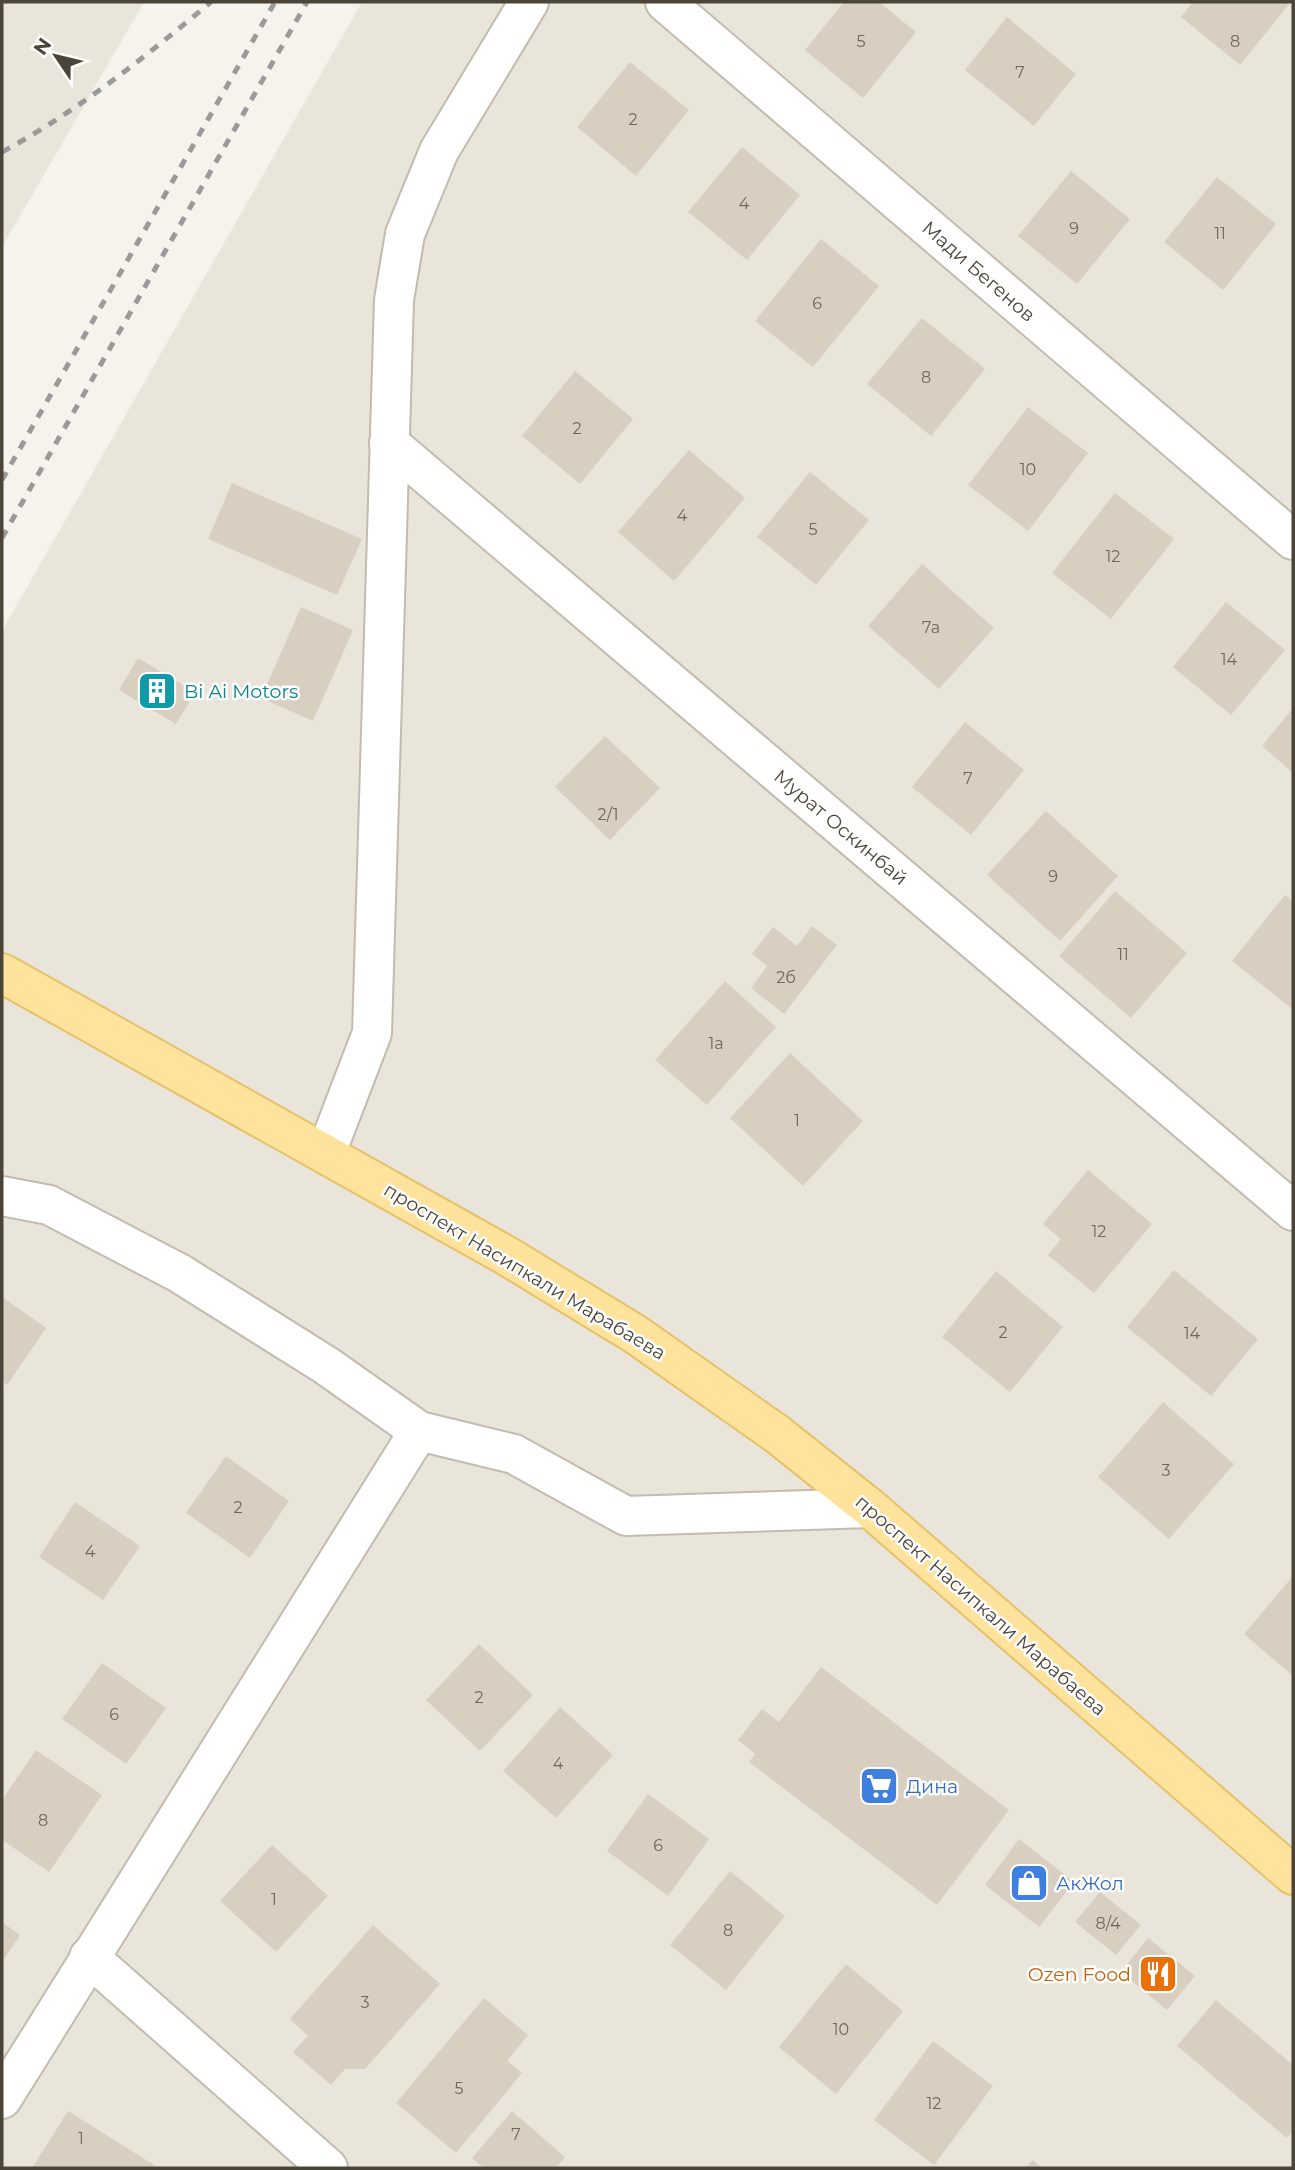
<svg xmlns="http://www.w3.org/2000/svg" width="1295" height="2170" viewBox="0 0 1295 2170" font-family="Montserrat,sans-serif">
<style>
.residential{fill:#eae5da}
.building{fill:#d8cfc1}
.lines{fill:none;stroke-linecap:round;stroke-linejoin:round}
.minor-casing{stroke:#c2bbae;stroke-width:42}
.major-casing{stroke:#e6c16a;stroke-width:42}
.minor{stroke:#fff;stroke-width:38}
.major{stroke:#ffe39c;stroke-width:38}
.rail{stroke:#9a9a9a;stroke-width:5;stroke-dasharray:9 9;stroke-linecap:butt}
.labels{text-anchor:middle;stroke-width:5;stroke-linejoin:round;paint-order:stroke}
.number-label{font-size:16px;fill:#6e675b}
.street-label{font-size:19px;fill:#4b4439;stroke:#fff}
.culture-label{font-size:19px;fill:#0d838f;stroke:#fff;text-anchor:start}
.shop-label{font-size:19px;fill:#366cbe;stroke:#fff;text-anchor:start}
.food-label{font-size:19px;fill:#c56008;stroke:#fff;text-anchor:end}
</style>
<rect width="100%" height="100%" fill="#f6f3ec"/>
<g class="residential">
<path d="M2 2H144L2 247Z"/>
<path d="M362 2H1293V2168H2V631Z"/>
</g>
<g class="building">
<path d="M844 2H879L916 32 863 98 805 50Z"/>
<path d="M1193 2H1291L1240 65 1181 17Z"/>
<path d="M1007 17 1076 74 1034 126 965 70Z"/>
<path d="M630 62 689 110 636 176 577 127Z"/>
<path d="M742 147 800 195 747 260 688 212Z"/>
<path d="M1071 171 1130 219 1077 284 1018 236Z"/>
<path d="M1217 177 1276 224 1223 290 1164 242Z"/>
<path d="M821 239 879 286 813 367 755 321Z"/>
<path d="M922 318 985 369 931 436 867 384Z"/>
<path d="M575 371 633 419 580 484 522 436Z"/>
<path d="M1028 407 1088 453 1028 531 968 485Z"/>
<path d="M689 450 745 498 674 581 618 532Z"/>
<path d="M810 472 869 520 816 585 757 537Z"/>
<path d="M232 483 362 539 337 595 208 539Z"/>
<path d="M1115 493 1174 539 1111 619 1052 573Z"/>
<path d="M922 564 994 628 939 689 868 626Z"/>
<path d="M1226 602 1285 650 1231 715 1173 667Z"/>
<path d="M301 607 353 630 313 721 261 698Z"/>
<path d="M138 658 195 692 176 724 119 690Z"/>
<path d="M1293 708V773L1262 746Z"/>
<path d="M965 722 1024 770 971 835 912 787Z"/>
<path d="M605 736 660 788 610 840 555 787Z"/>
<path d="M1046 811 1118 876 1060 941 987 875Z"/>
<path d="M1115 891 1187 953 1131 1018 1059 956Z"/>
<path d="M1285 895 1293 902V1005L1291 1008 1232 961Z"/>
<path d="M812 926 837 945 784 1014 751 988 767 966 752 954 773 927 797 946Z"/>
<path d="M725 981 776 1027 707 1105 655 1060Z"/>
<path d="M790 1053 863 1121 803 1186 730 1118Z"/>
<path d="M1088 1170 1152 1224 1094 1293 1048 1255 1061 1239 1043 1224Z"/>
<path d="M1174 1270 1258 1339 1211 1396 1127 1327Z"/>
<path d="M996 1271 1063 1327 1010 1392 942 1337Z"/>
<path d="M2 1297 46 1328 7 1385 2 1381Z"/>
<path d="M1163 1402 1234 1464 1169 1539 1098 1477Z"/>
<path d="M226 1456 289 1501 250 1558 186 1513Z"/>
<path d="M75 1502 140 1546 103 1600 39 1557Z"/>
<path d="M1293 1576V1676L1244 1634Z"/>
<path d="M479 1644 533 1695 480 1751 426 1700Z"/>
<path d="M102 1663 166 1708 126 1764 62 1719Z"/>
<path d="M821 1667 1009 1810 937 1905 749 1762 755 1754 738 1740 762 1709 779 1722Z"/>
<path d="M560 1707 613 1755 556 1818 503 1771Z"/>
<path d="M36 1750 102 1795 49 1872 2 1840V1800Z"/>
<path d="M648 1794 709 1839 668 1896 607 1851Z"/>
<path d="M1019 1839 1074 1882 1039 1927 985 1885Z"/>
<path d="M272 1845 328 1896 276 1952 220 1901Z"/>
<path d="M730 1871 785 1916 726 1990 670 1945Z"/>
<path d="M1100 1892 1141 1925 1116 1955 1075 1922Z"/>
<path d="M2 1922 20 1935 2 1962Z"/>
<path d="M373 1925 440 1984 365 2069H345L331 2085 293 2052 308 2036 290 2019Z"/>
<path d="M1148 1938 1195 1976 1167 2010 1121 1972Z"/>
<path d="M846 1964 903 2011 836 2094 779 2047Z"/>
<path d="M484 1998 528 2035 507 2061 522 2073 456 2153 396 2103Z"/>
<path d="M1216 2000 1293 2065V2130L1287 2138 1177 2046Z"/>
<path d="M933 2041 993 2086 934 2165 874 2120Z"/>
<path d="M68 2111 154 2165 152 2168H32Z"/>
<path d="M512 2111 565 2157 556 2168H484L472 2158Z"/>
<path d="M1033 2160 1042 2168H1025Z"/>
</g>
<g class="lines">
<g class="minor-casing">
<g id="minor">
<path d="M665 2 1293 540"/>
<path d="M389 443 1293 1211"/>
<path d="M326 1153 372 1033 394 300 405 234 439 151 529 2"/>
<path d="M2 1196 49 1205 179 1273 327 1366 419 1431"/>
<path d="M89 1957 328 2168"/>
<path d="M2 2099 419 1431 514 1454 626 1516 870 1508"/>
</g>
</g>
<g class="major-casing">
<path id="major" d="M2 973 507 1256 635 1334 777 1434 870 1508 1293 1875"/>
</g>
<use href="#minor" class="minor"/>
<use href="#major" class="major"/>
<g class="rail">
<path d="M2 152C78 111 145 57 211 2"/>
<path d="M2 480 275 2"/>
<path d="M2 538 307 2"/>
</g>
</g>
<defs>
<g id="building-square" transform="scale(2.0125)"><rect x="-9" y="-9" width="18" height="18" rx="4" fill="#0f9aa8" stroke="#fff"/><path d="M-4-6H4V6H1V3H-1V6H-4ZM-2.5-4.3h1.7v1.8h-1.7ZM.8-4.3h1.7v1.8H.8ZM-2.5-1h1.7V.8h-1.7ZM.8-1h1.7V.8H.8Z" fill="#fff"/></g>
<g id="supermarket-square" transform="scale(2.0125)"><rect x="-9" y="-9" width="18" height="18" rx="4" fill="#3f7fe0" stroke="#fff"/><path d="M-6-5.5h2.5l.6 2H6L4.5 2H-2.5L-4.4-4H-6ZM-1.5 3.2a1.3 1.3 0 1 0 .1 0ZM3 3.2a1.3 1.3 0 1 0 .1 0Z" fill="#fff"/></g>
<g id="shop-square" transform="scale(2.0125)"><rect x="-9" y="-9" width="18" height="18" rx="4" fill="#3f7fe0" stroke="#fff"/><path d="M-5-2.5h2.3a2.7 3.5 0 0 1 5.4 0H5L5.5 6h-11ZM-1.5-2.5h3a1.5 2.3 0 0 0-3 0Z" fill="#fff"/></g>
<g id="restaurant-square" transform="scale(2.0125)"><rect x="-9" y="-9" width="18" height="18" rx="4" fill="#e8710a" stroke="#fff"/><path d="M-5-6h1v4h1v-4h1v4h1v-4h1v5L-1.5 .5V6h-2V.5L-5-1ZM5-6V6H3V1.5H1.5Q1.5-4 5-6Z" fill="#fff"/></g>
</defs>
<g fill-rule="evenodd">
<use href="#building-square" x="157" y="691"/>
<use href="#supermarket-square" x="879" y="1786"/>
<use href="#shop-square" x="1029" y="1883"/>
<use href="#restaurant-square" x="1158" y="1974"/>
</g>
<g class="labels">
<g class="number-label">
<text x="861" y="47">5</text>
<text x="1235" y="47">8</text>
<text x="1020" y="78">7</text>
<text x="633" y="125">2</text>
<text x="744" y="209">4</text>
<text x="1074" y="234">9</text>
<text x="1220" y="239">11</text>
<text x="817" y="309">6</text>
<text x="926" y="383">8</text>
<text x="577" y="434">2</text>
<text x="1028" y="475">10</text>
<text x="682" y="521">4</text>
<text x="813" y="535">5</text>
<text x="1113" y="562">12</text>
<text x="931" y="633">7а</text>
<text x="1229" y="665">14</text>
<text x="968" y="784">7</text>
<text x="608" y="820">2/1</text>
<text x="1053" y="882">9</text>
<text x="1123" y="960">11</text>
<text x="786" y="983">2б</text>
<text x="716" y="1049">1а</text>
<text x="797" y="1126">1</text>
<text x="1099" y="1237">12</text>
<text x="1003" y="1338">2</text>
<text x="1192" y="1339">14</text>
<text x="1166" y="1476">3</text>
<text x="238" y="1513">2</text>
<text x="90" y="1557">4</text>
<text x="479" y="1703">2</text>
<text x="114" y="1720">6</text>
<text x="558" y="1769">4</text>
<text x="43" y="1826">8</text>
<text x="658" y="1851">6</text>
<text x="274" y="1905">1</text>
<text x="1108" y="1929">8/4</text>
<text x="728" y="1936">8</text>
<text x="365" y="2008">3</text>
<text x="841" y="2035">10</text>
<text x="459" y="2094">5</text>
<text x="934" y="2109">12</text>
<text x="516" y="2140">7</text>
<text x="81" y="2144">1</text>
</g>
<g class="street-label">
<text transform="translate(979 271) rotate(41)" y="7">Мади Бегенов</text>
<text transform="translate(841 827) rotate(40)" y="7">Мурат Оскинбай</text>
<text transform="translate(525 1271) rotate(31)" y="7">проспект Насипкали Марабаева</text>
<text transform="translate(981 1605) rotate(41)" y="7">проспект Насипкали Марабаева</text>
</g>
<g class="culture-label">
<text x="184" y="698">Bi Ai Motors</text>
</g>
<g class="shop-label">
<text x="906" y="1793">Дина</text>
<text x="1056" y="1890">АкЖол</text>
</g>
<g class="food-label">
<text x="1131" y="1981">Ozen Food</text>
</g>
</g>
<rect width="1295" height="2170" fill="none" stroke="#4b4439" stroke-width="7"/>
<g transform="translate(56 56) rotate(305)" stroke="#ffffff" stroke-width="5" paint-order="stroke">
<path d="M0-5L12 26L0 18L-12 26Z" fill="#4b4439"/>
<text y="-10" font-size="19" font-weight="bold" text-anchor="middle" fill="#4b4439">N</text>
</g>
</svg>
